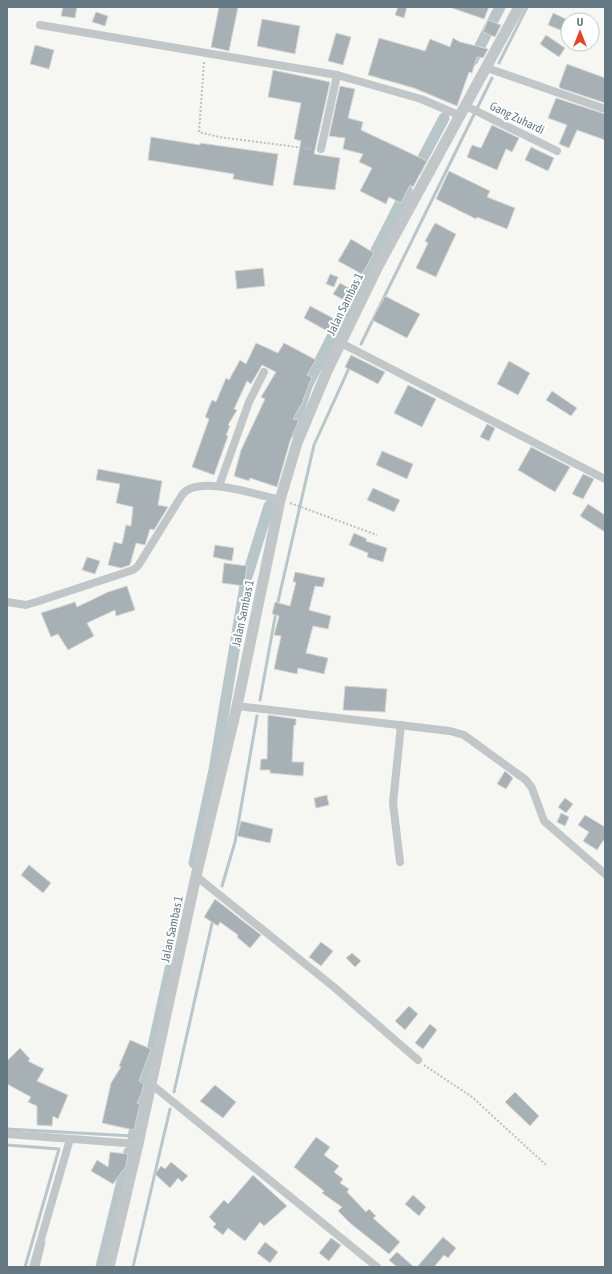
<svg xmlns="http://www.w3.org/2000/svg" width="612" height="1274" viewBox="0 0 612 1274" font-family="'Asap Condensed',sans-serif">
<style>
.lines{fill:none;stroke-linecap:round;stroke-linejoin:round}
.stream{stroke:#b8c6c9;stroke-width:3}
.canal{stroke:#b8c6c9;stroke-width:11}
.building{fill:#a7b1b5;stroke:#d7d7d5}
.path{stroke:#bdbfc1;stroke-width:2;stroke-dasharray:2 2;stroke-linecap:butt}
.minor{stroke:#c1c6c8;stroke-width:8}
.tertiary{stroke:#c1c6c8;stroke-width:11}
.labels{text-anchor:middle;stroke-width:4;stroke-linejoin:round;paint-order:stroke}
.street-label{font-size:12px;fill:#647884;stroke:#fff}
</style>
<rect width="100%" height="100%" fill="#f6f6f2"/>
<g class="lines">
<g class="stream">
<path d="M499 63 527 7"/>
<path d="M361 344 492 78"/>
<path d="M277 606 314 445 350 366"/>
<path d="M260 700 276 612"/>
<path d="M222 886 235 842 257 716"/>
<path d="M174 1092 213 919"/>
<path d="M7 1129 133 1136"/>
<path d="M7 1145 59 1149 25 1267"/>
<path d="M38 1267 44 1242"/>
<path d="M133 1267 170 1109"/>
</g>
<g class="canal">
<path d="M473 60 500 7"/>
<path d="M416 171 444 118"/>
<path d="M292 432 307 386 407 190"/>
<path d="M194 863 214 770 246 580 269 506"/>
<path d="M133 1137 170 969"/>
<path d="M101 1267 129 1152"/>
</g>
</g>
<g class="building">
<path d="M63 7H77L75 18 61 16Z"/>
<path d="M219 7H238L229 51 211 47Z"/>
<path d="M398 7H407L404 18 395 15Z"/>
<path d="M453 7H489L484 19 452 8Z"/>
<path d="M96 12 108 16 105 26 92 22Z"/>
<path d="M553 13 568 20V33L548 25Z"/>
<path d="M262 19 300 26 295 54 257 46Z"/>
<path d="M488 20 501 25 495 37 483 32Z"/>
<path d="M336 33 351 37 343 65 328 61Z"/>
<path d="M546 35 565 48 559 57 540 44Z"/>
<path d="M379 38 425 51 430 39 450 47 453 38 460 42 488 49 483 58 477 57 472 73 469 72 457 106 414 88 368 75Z"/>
<path d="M35 45 54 50 49 69 30 64Z"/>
<path d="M567 64 605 78V103L560 88 559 86Z"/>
<path d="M273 70 330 82 314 154 340 158 335 190 293 185 301 141 294 139 301 103 268 97Z"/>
<path d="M340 86 355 89 348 118 363 122 361 130 427 161 413 187 410 185 401 203 389 197 386 204 360 191 372 168 359 162 363 154 343 149 345 138 329 136Z"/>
<path d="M556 98 605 114V140L577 130 569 148 559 144 567 125 548 118Z"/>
<path d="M492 125 519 138 512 152 506 149 497 170 467 157 472 145 481 148Z"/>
<path d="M151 137 200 145V143L278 154 273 186 233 179 234 174 148 160Z"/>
<path d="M531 147 554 158 548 171 525 160Z"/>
<path d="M449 171 490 191 487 197 515 208 507 229 477 217 476 219 436 199Z"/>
<path d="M435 223 456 234 436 277 416 268 428 243 425 241Z"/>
<path d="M351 239 374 253 362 274 338 261Z"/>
<path d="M263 268 265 286 237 289 235 271Z"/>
<path d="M330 274 338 277 334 287 326 284Z"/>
<path d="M340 283 354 291 347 302 333 294Z"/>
<path d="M385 296 420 314 407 338 372 320Z"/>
<path d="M310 306 342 323 336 336 304 318Z"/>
<path d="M256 343 278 353 284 343 316 360 307 375 312 377 303 400H304L293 419 299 420 290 441 277 487 250 478 249 481 234 476 241 450 265 399 261 397 276 372 262 365 251 384 247 381 234 409 237 410 228 425 230 426 226 435 228 436 214 475 192 467 209 419 205 417 212 400 216 402 226 378 229 380 240 360 246 364Z"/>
<path d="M351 355 385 372 378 384 345 367Z"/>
<path d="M509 361 530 373 518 395 497 384Z"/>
<path d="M408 385 436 399 422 427 394 413Z"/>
<path d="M552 391 577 408 571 416 546 400Z"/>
<path d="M487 424 495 428 489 441 480 437Z"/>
<path d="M531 447 570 467 555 492 518 470Z"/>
<path d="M382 451 413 464 407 479 376 465Z"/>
<path d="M98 469 162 481 158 505 168 507 154 530 150 529 145 545 136 543 130 565 121 568 108 565 114 542 122 544 126 525 131 526 133 507 116 503 120 484 96 480Z"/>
<path d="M583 474 594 479 583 499 572 494Z"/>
<path d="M373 488 400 500 394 512 367 500Z"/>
<path d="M588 504 605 515V532L580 516Z"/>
<path d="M354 533 367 539 366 541 387 548 383 562 367 557 368 553 349 545Z"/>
<path d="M215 545 234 548 232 561 213 557Z"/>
<path d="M87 557 100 561 95 574 82 570Z"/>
<path d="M224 563 247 566 244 586 222 583Z"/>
<path d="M295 572 325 578 323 587 315 586 309 610 331 616 328 629 313 626 306 653 328 658 324 674 298 668 297 674 274 669 281 636 274 635 279 616 272 614 275 602 290 606 296 582H293Z"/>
<path d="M127 586 135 610 116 616 115 610 87 623 94 636 68 650 58 634 51 637 41 613 75 602 77 607 108 592Z"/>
<path d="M345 686 387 689 385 712 343 710Z"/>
<path d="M268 715 296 719V725H294L292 762H304L303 776 270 773V770H260L261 759H267Z"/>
<path d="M505 771 513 778 506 789 497 784Z"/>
<path d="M327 795 329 805 316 808 314 798Z"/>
<path d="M565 798 573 804 566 813 558 807Z"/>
<path d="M561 813 569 817 565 826 557 822Z"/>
<path d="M585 815 605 827V838L597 850 583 841 589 832 578 825Z"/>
<path d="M241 821 273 829 270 843 237 836Z"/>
<path d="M29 865 51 883 43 893 21 875Z"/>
<path d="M215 899 261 935 250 948 237 937 238 935 220 922 218 926 204 917Z"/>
<path d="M321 942 333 951 321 966 309 957Z"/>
<path d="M352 953 361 961 355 967 346 958Z"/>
<path d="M409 1006 418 1014 405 1030 395 1021Z"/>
<path d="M430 1024 437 1030 423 1049 415 1043Z"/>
<path d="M130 1040 151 1049 139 1081 144 1084 141 1095 137 1103 140 1104 134 1130 102 1123 111 1083 121 1067 119 1066Z"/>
<path d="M20 1048 30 1059 28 1061 44 1069 37 1081 68 1095 58 1119 53 1116 52 1126 37 1125V1106L28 1102 31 1097 7 1084V1061Z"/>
<path d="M215 1085 236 1102 223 1118 200 1101Z"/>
<path d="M515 1092 539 1116 530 1126 505 1102Z"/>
<path d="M316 1137 330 1147 324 1155 339 1166 334 1172 343 1179 340 1183 349 1189 347 1192 366 1212 369 1209 376 1216 373 1218 400 1242 389 1254 350 1223 338 1211 342 1207 322 1193 324 1191 294 1167Z"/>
<path d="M110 1152 128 1154 126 1166 113 1184 91 1171 97 1160 108 1167Z"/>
<path d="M171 1162 188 1176 182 1182 178 1178 170 1188 155 1174 161 1166 165 1169Z"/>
<path d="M253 1175 287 1206 264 1226 260 1222 245 1241 228 1228 223 1235 213 1227 216 1224 209 1217 224 1200 228 1204Z"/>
<path d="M413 1195 426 1207 419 1216 405 1204Z"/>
<path d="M443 1237 456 1248 448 1258 444 1255 434 1267H417Z"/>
<path d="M331 1238 341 1245 329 1261 319 1253Z"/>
<path d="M265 1242 278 1252 270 1263 257 1253Z"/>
<path d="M397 1252 414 1267H397L389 1260Z"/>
</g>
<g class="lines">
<g class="path">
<path d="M204 62 199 132 219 137 312 149"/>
<path d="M290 503 377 535"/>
<path d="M424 1065 472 1097 546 1165"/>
</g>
<g class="minor">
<path d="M40 25 337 75 421 99 461 116"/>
<path d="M487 68 605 109"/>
<path d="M466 106 557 151"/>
<path d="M321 149 337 75"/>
<path d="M341 343 605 479"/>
<path d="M219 486 249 402 264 372"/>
<path d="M7 602 26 605 36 602 133 570 138 566 182 495C197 474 258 495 280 500"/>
<path d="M237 706 450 731 464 735 526 780 532 788 544 821 605 874"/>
<path d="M400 862 393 803 401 725"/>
<path d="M196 876 335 988 418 1060"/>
<path d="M151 1084 377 1267"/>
<path d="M7 1134 138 1144"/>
<path d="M33 1267 70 1139"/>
</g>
<path class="tertiary" d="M109 1267 138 1144 196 876 237 706 280 500 297 443 327 371 378 266 519 7"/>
</g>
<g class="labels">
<g class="street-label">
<text transform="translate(517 118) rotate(26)" y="4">Gang Zuhardi</text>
<text transform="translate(345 304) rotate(-64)" y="4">Jalan Sambas 1</text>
<text transform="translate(243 613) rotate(-78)" y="4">Jalan Sambas 1</text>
<text transform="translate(172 929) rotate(-78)" y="4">Jalan Sambas 1</text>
</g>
</g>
<rect width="612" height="1274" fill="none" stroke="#647884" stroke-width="16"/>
<g transform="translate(580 32)"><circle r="19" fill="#ffffff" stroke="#c1c9ce"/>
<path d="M0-3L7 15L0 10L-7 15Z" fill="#e54323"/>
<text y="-6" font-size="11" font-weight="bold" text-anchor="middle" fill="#647884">U</text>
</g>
</svg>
